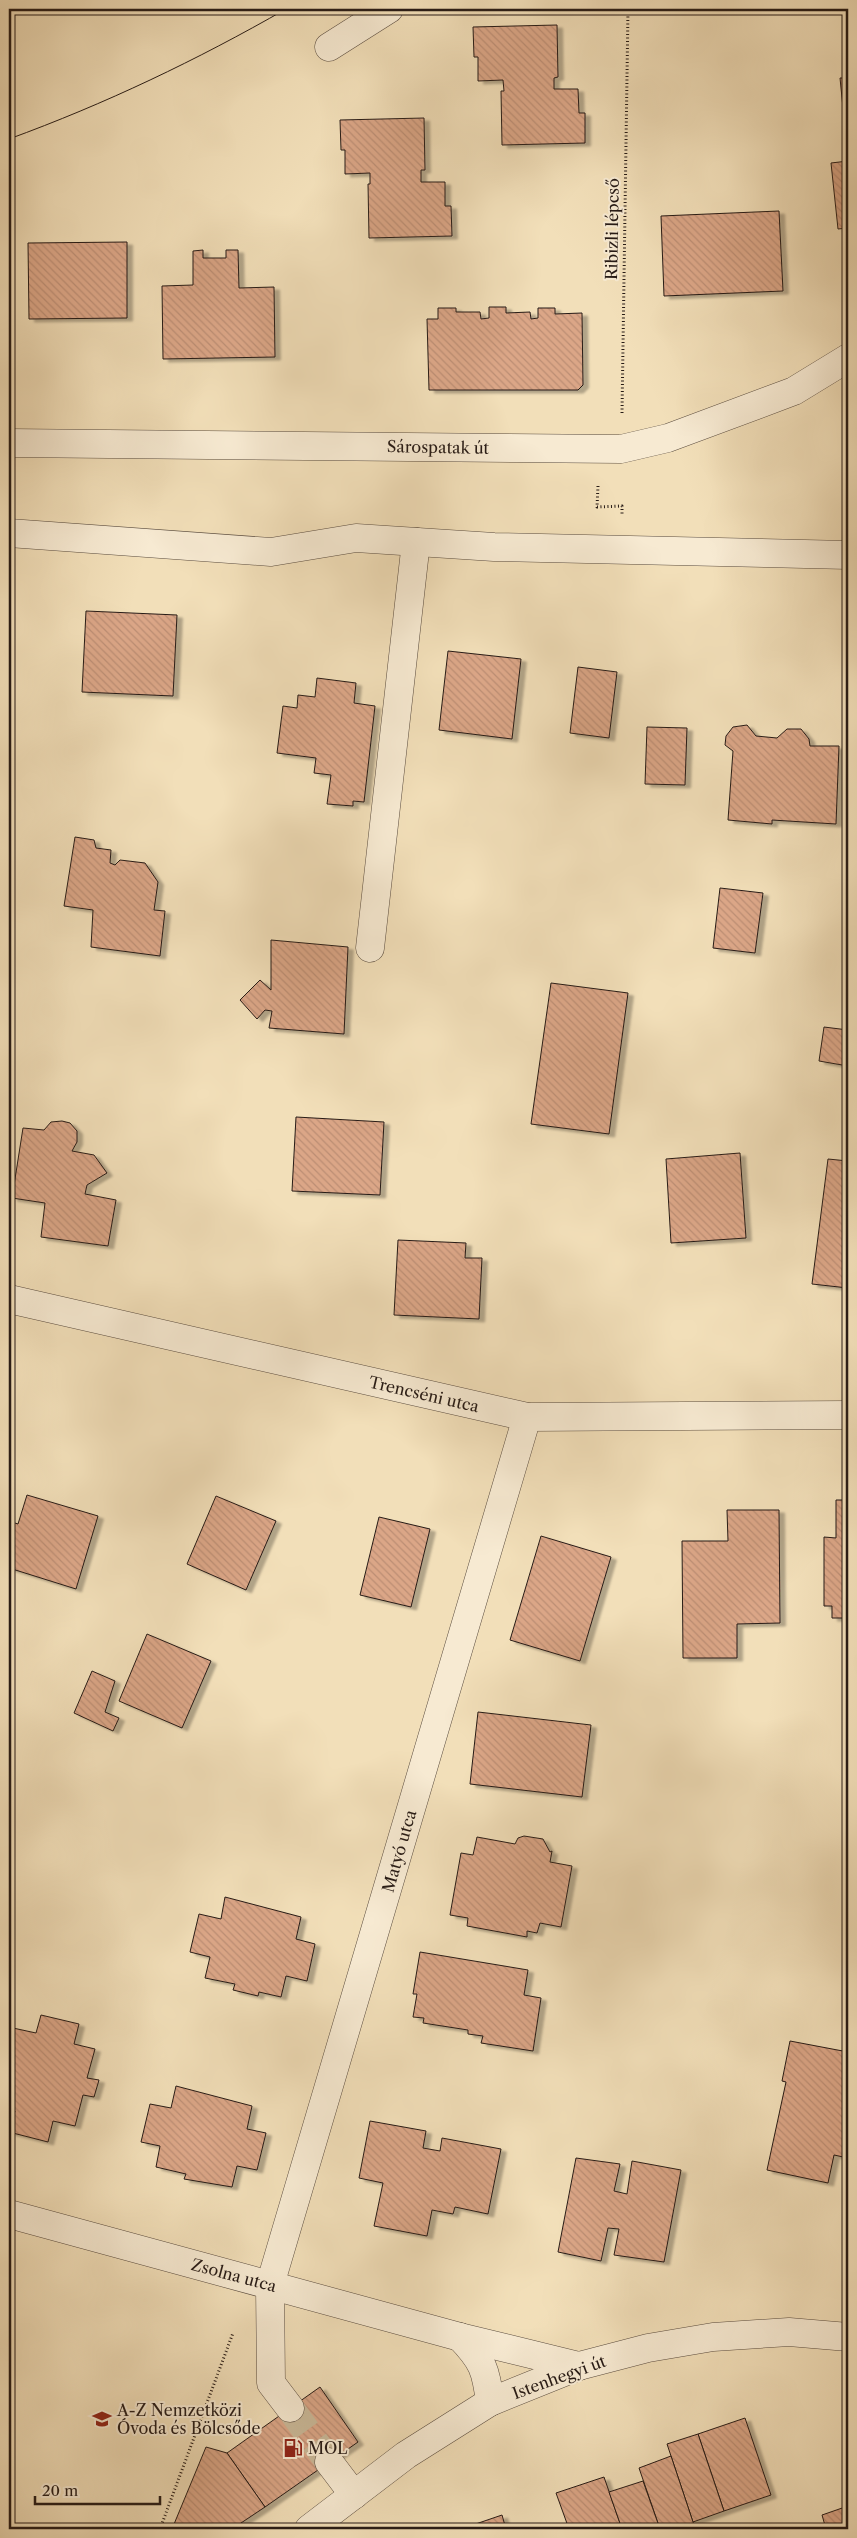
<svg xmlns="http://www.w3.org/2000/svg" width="857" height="2538" viewBox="0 0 857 2538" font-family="'Libre Caslon Text',serif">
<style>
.building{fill:url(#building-back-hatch);stroke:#271b16;filter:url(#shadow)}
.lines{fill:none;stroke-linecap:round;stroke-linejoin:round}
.minor-tunnel{stroke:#c9b898;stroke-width:28;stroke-dasharray:28 14;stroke-linecap:butt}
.minor-casing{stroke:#5a4c3f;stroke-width:29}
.path{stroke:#271b16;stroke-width:3;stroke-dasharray:1 2.5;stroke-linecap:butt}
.minor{stroke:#f7ead2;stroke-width:28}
.tram{stroke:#271b16;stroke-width:1}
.labels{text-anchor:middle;stroke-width:4;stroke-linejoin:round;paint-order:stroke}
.street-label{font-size:16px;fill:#271b16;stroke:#f7ead2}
.poi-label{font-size:16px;fill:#271b16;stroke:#f7ead2;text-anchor:start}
</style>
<defs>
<pattern id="building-back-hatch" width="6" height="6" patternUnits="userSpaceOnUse" patternTransform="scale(1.25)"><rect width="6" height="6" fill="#dba687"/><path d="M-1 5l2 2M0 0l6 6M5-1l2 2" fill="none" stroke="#bc8e74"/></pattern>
<filter id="shadow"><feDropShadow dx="5.5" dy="3" stdDeviation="1" flood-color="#0004"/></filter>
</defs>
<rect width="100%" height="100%" fill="#f2dfb9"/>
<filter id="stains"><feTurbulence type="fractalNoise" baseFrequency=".004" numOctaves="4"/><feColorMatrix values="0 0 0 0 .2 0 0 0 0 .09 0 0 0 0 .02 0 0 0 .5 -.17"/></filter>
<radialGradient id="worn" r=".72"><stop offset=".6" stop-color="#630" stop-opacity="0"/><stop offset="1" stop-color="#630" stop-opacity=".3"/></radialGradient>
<g class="building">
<path d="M557 25 558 77 554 78V89H578L579 113H585V143L502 145 501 91H504L503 80 478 81V57H474L473 27Z"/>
<path d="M840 78H848V158Z"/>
<path d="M424 118 425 170H421V182H445V206H451L452 236 369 238 368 184H370V173L345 174V150H341L340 120Z"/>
<path d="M848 161V228L838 229 831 163Z"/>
<path d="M779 211 783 291 664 296 661 216Z"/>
<path d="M127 242V318L29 319 28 243Z"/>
<path d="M203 250V258H226V250H238L239 288 274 287 275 357 163 359 162 286 193 285V251Z"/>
<path d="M489 307H506V313L530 312 531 319 538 318V308H555V314L582 313 583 385 578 390H429L427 319H438V308H456V312H480L481 319 489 318Z"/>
<path d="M86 611 177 615 173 696 82 692Z"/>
<path d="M448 651 521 659 512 739 439 730Z"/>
<path d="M578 667 617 672 609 738 570 733Z"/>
<path d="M317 678 356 683 354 703 375 706 364 802 353 801V806L327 804 331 775 314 773 316 758 277 753 283 706 297 708 298 695 315 697Z"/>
<path d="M747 725 756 736 777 738 787 729H801L809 739 810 746H839L836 824 772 820V824L728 820 733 751 725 745 726 736 733 727Z"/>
<path d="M647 727 687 728 685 785 645 784Z"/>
<path d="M75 837 94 840 96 848 111 850 110 863 115 865 120 860 145 863 158 882 154 910 165 911 160 956 91 947 93 910 64 906Z"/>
<path d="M720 888 763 893 755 953 713 948Z"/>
<path d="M271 940 348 947 344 1034 269 1028 272 1011 265 1010 257 1019 240 1000 260 980 271 990Z"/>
<path d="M551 983 628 993 609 1134 531 1124Z"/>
<path d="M824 1027 848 1030V1066L819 1061Z"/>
<path d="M296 1117 384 1122 380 1195 292 1191Z"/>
<path d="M62 1121 70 1123 77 1131V1142L72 1151 94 1155 107 1173 87 1185 85 1194 116 1200 108 1246 41 1237 45 1203 12 1198 23 1128 44 1130 51 1122Z"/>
<path d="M740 1153 746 1238 671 1243 666 1159Z"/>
<path d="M828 1159 848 1161V1288L812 1284Z"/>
<path d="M398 1240 466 1243 465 1258H482L479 1319 394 1315Z"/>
<path d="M27 1495 98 1516 76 1589 9 1568V1521L18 1524Z"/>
<path d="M216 1496 276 1521 246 1590 187 1564Z"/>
<path d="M836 1500H848V1618H832V1606H824V1537L836 1538Z"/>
<path d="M727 1510H779L780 1623 737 1624V1658H683L682 1541H728Z"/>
<path d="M379 1517 430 1529 411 1607 360 1595Z"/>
<path d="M541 1536 611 1557 580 1661 510 1640Z"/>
<path d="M147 1634 211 1661 182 1728 119 1701Z"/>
<path d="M92 1671 115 1681 105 1712 119 1718 113 1731 74 1713Z"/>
<path d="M478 1712 591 1725 582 1797 470 1784Z"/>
<path d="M524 1836 543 1839 550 1852 552 1851 550 1862 572 1866 561 1927 540 1923 537 1933 527 1931V1937L467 1926 468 1918 450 1915 461 1853 473 1855 477 1837 515 1844 518 1838Z"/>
<path d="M225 1897 301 1917 296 1939 315 1944 307 1981 286 1976 281 1997 259 1992 258 1996 233 1990 235 1984 205 1978 210 1957 190 1952 199 1914 221 1919Z"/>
<path d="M420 1952 528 1970 524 1995 541 1998 533 2051 481 2043 483 2036 468 2034V2030L423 2023 424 2018 413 2017 417 1994H413Z"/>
<path d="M41 2015 79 2024 74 2044 95 2049 87 2078 99 2080 94 2097 83 2095 75 2126 53 2121 48 2142 9 2132 15 2111 9 2110V2047L13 2028 36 2033Z"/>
<path d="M790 2041 848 2052V2158L834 2155 828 2183 767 2170 786 2082 782 2081Z"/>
<path d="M176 2086 252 2106 247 2129 266 2133 257 2170 237 2166 232 2187 184 2179 186 2174 156 2167 160 2146 141 2142 150 2104 171 2108Z"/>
<path d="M370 2121 426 2131 423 2148 440 2151 442 2138 501 2149 488 2214 455 2207 453 2214 432 2210 427 2236 374 2226 383 2183 359 2178Z"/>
<path d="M576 2158 620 2164 614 2191 627 2194 632 2161 681 2170 664 2262 614 2255 619 2229 608 2228 601 2261 558 2252Z"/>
<path d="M320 2387 358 2442 265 2507 227 2453Z"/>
<path d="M745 2418 771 2495 724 2511 698 2434Z"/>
<path d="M698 2434 724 2511 693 2522 667 2444Z"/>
<path d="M206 2447 227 2453 265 2507 232 2529H172Z"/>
<path d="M671 2456 693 2522 696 2529H660L639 2468Z"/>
<path d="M604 2477 622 2529H569L556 2493Z"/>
<path d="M643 2481 660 2529H622L609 2492Z"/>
<path d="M848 2506V2529H826L822 2515Z"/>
<path d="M502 2515 506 2529H461Z"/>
</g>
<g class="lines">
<path class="minor-tunnel" d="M290 2408 329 2462"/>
<g class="minor-casing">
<g id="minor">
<path d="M329 47 389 9"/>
<path d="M9 443 621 449 668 438 794 391 848 358"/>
<path d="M9 533 271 552 356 538 494 547 848 555"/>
<path d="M370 948 416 542"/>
<path d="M9 1299 527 1417 848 1415"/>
<path d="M9 2214 460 2337 579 2366"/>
<path d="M460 2337C483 2361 486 2370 490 2402"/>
<path d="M290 2408 271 2383 270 2285 527 1417"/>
<path d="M329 2462 354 2495"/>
<path d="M309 2529 406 2455 490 2402 579 2366 648 2348 713 2337 789 2332 848 2337"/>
</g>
</g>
<g class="path">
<path d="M622 413 628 9"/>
<path d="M598 486 597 507 622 506V514"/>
<path d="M160 2529 233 2333"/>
</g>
<use href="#minor" class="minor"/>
<path class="tram" d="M9 139C105 104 197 60 286 9"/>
</g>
<defs>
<g id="school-bare" transform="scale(1.5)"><path d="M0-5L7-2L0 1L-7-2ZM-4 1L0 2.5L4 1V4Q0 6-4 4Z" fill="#8f2418" stroke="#f7ead2" stroke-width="2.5" paint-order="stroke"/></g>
<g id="fuel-bare" transform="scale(1.5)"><path d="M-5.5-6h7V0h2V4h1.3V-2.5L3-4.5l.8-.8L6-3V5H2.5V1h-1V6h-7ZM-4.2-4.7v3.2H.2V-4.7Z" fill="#8f2418" stroke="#f7ead2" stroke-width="2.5" paint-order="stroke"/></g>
</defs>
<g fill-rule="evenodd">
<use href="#school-bare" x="102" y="2419"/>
<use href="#fuel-bare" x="293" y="2448"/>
</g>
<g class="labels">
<g class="street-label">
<text transform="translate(612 229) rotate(-89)" y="6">Ribizli lépcső</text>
<text transform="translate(438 447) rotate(1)" y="6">Sárospatak út</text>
<text transform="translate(424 1394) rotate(13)" y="6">Trencséni utca</text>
<text transform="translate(399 1851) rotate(-74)" y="6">Matyó utca</text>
<text transform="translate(234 2275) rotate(15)" y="6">Zsolna utca</text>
<text transform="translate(559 2377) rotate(-20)" y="6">Istenhegyi út</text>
</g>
<g class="poi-label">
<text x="117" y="2416">A-Z Nemzetközi<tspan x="117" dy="18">Óvoda és Bölcsőde</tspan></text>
<text x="308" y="2454">MOL</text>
</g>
</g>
<rect width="857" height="2538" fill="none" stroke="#f2dfb9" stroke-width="30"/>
<rect x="10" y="10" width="837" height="2518" fill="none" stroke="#271b16" stroke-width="2.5"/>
<rect x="15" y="15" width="827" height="2508" fill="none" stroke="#271b16"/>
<path d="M35 2496v8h125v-8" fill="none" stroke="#271b16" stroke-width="2.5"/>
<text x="42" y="2496" font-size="15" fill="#271b16" stroke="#f7ead2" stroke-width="4" paint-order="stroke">20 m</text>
<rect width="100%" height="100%" filter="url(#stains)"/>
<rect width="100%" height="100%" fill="url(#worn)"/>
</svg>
